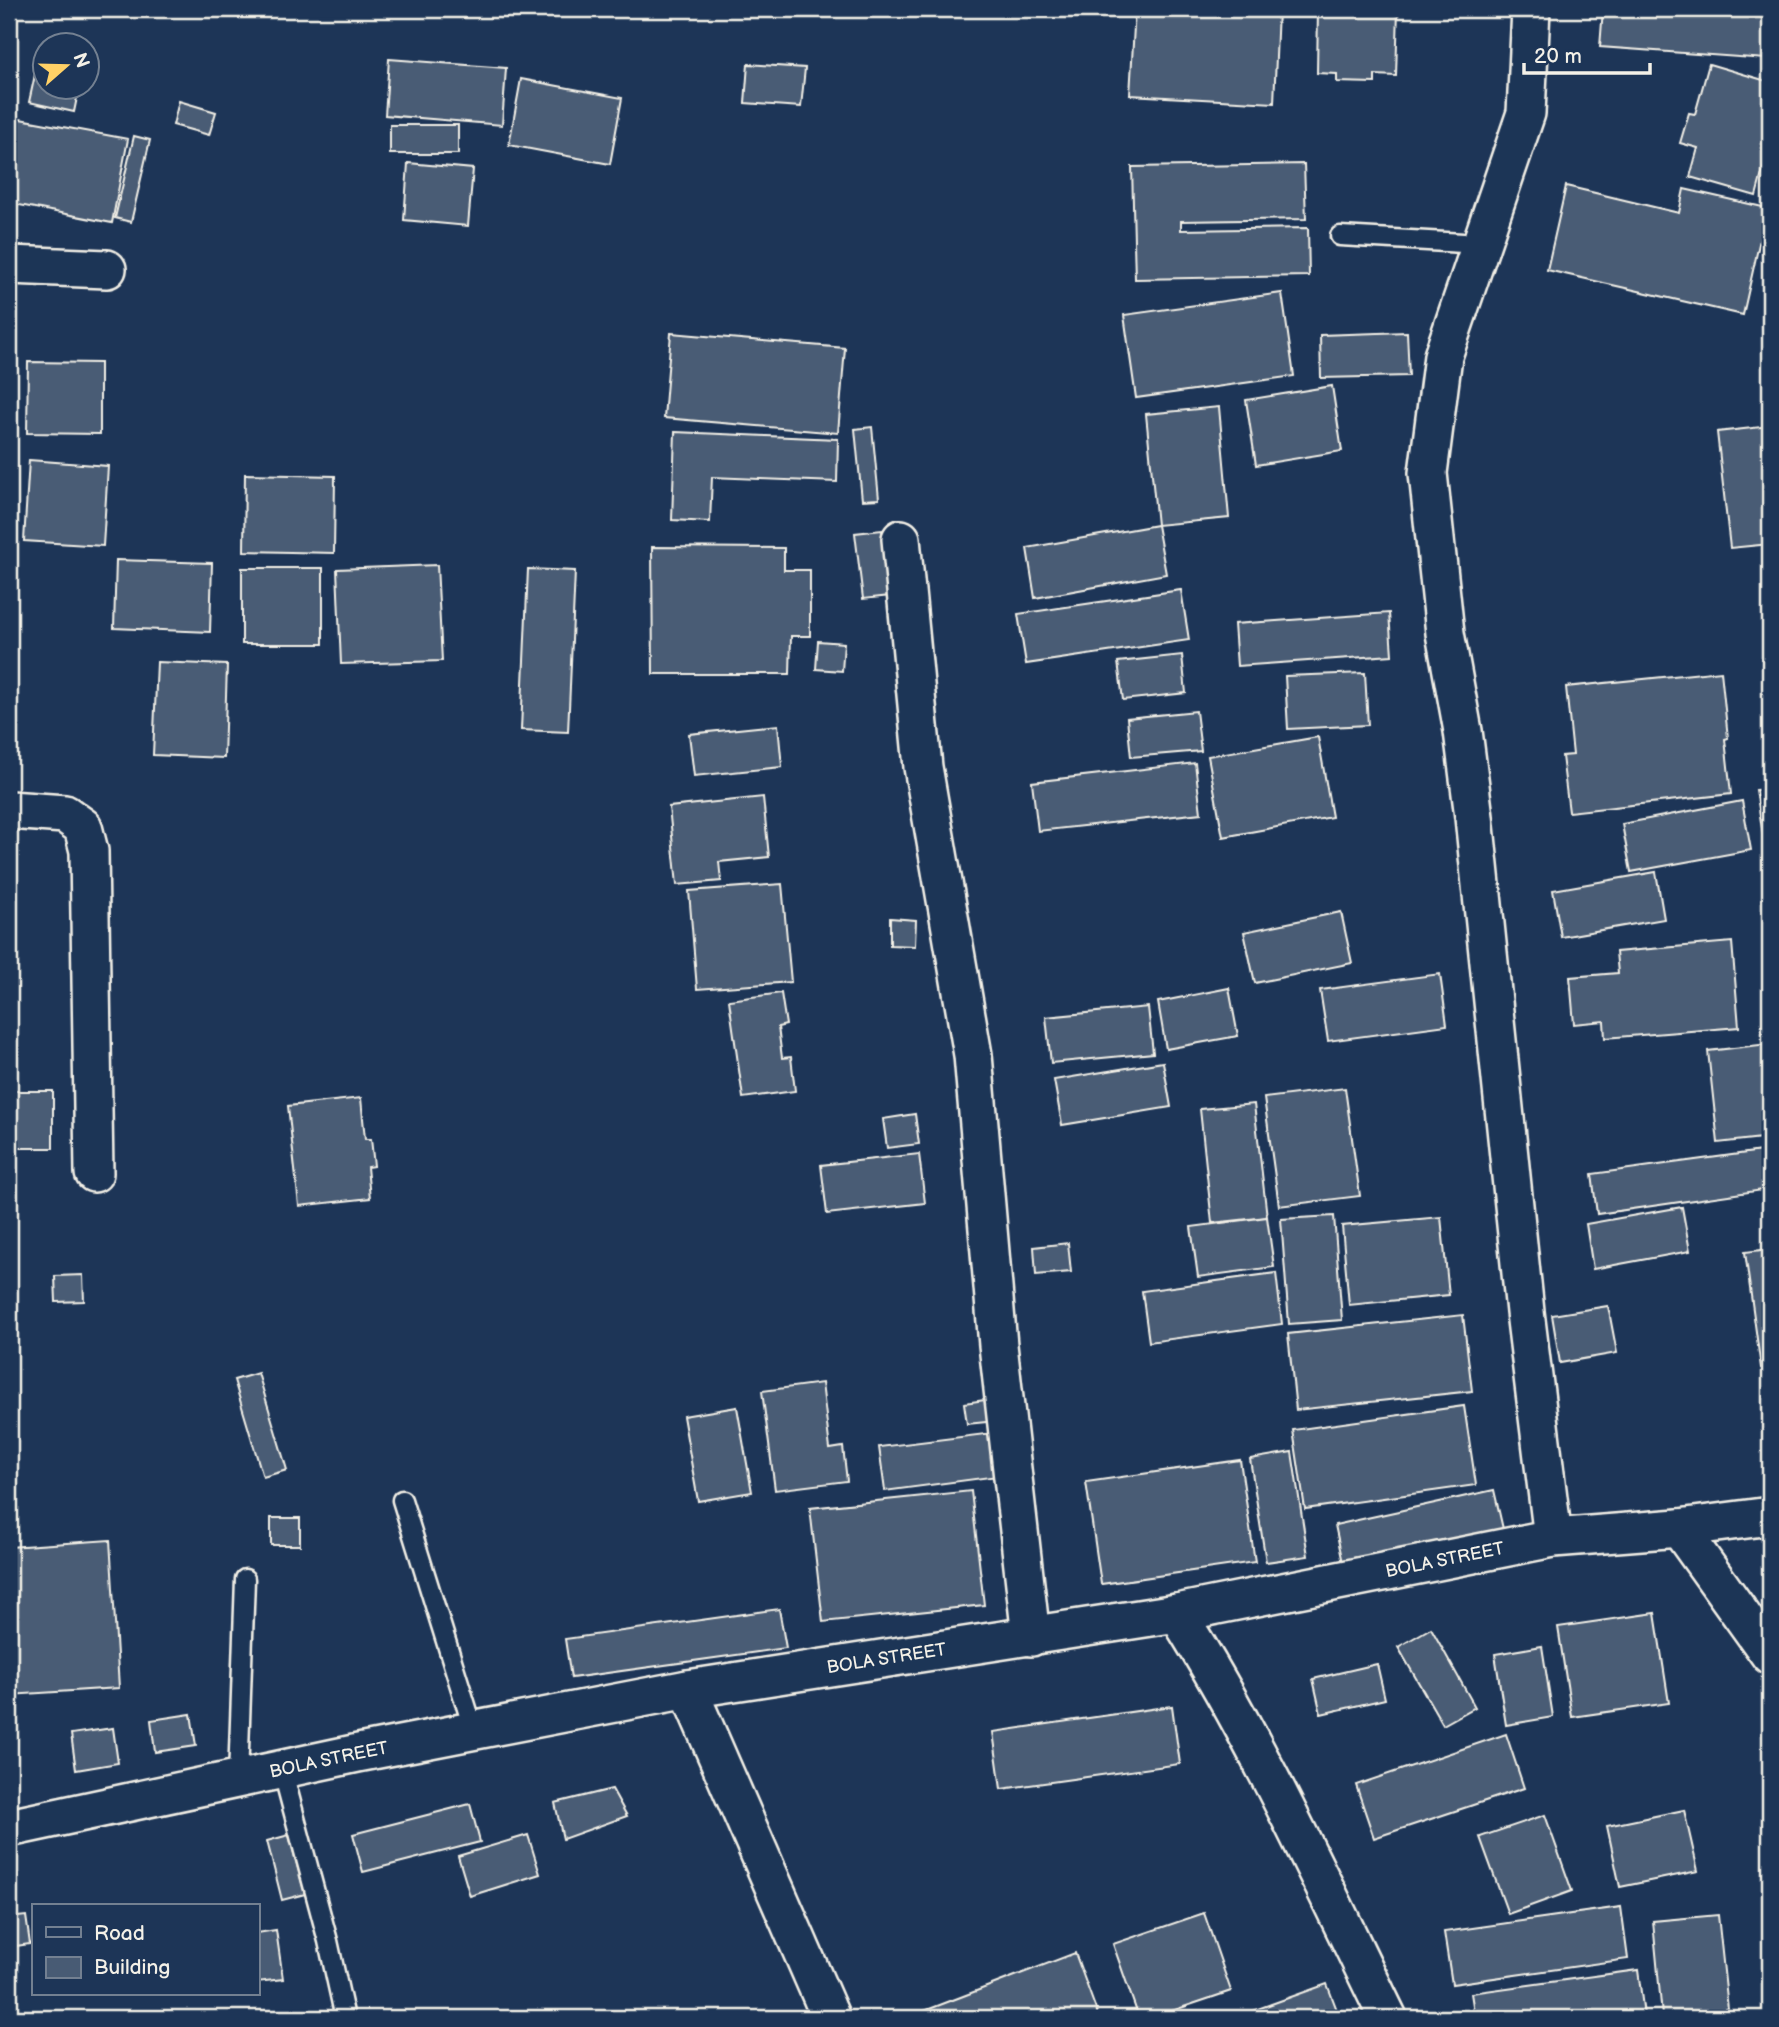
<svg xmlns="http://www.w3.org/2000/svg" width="1779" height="2027" viewBox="0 0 1779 2027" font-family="'Balsamiq Sans',sans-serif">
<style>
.building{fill:#485b74;stroke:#f4f1e8;stroke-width:2}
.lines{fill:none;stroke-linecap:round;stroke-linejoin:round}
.lane-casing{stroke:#f4f1e8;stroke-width:23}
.street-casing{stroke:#f4f1e8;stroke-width:42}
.lane{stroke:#1d3557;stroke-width:18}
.street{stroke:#1d3557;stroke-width:37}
.labels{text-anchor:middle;stroke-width:7;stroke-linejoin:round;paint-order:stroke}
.street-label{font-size:18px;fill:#f4f1e8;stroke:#1d3557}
</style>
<rect width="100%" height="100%" fill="#1d3557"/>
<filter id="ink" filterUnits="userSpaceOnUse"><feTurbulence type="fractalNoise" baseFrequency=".0143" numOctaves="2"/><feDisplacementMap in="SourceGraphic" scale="14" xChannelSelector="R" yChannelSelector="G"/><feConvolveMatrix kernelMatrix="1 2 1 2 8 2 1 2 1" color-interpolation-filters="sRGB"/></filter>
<g filter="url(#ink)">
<g class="building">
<path d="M1135 9 1278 10 1274 103 1130 95Z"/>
<path d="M1318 9H1398L1396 76 1375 75V83L1337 82V74L1317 73Z"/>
<path d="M1603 9H1770L1766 59 1600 47Z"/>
<path d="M389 59 506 68 502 125 385 115Z"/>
<path d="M38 61 46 62V88H79L74 112 29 102Z"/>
<path d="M748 64 805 68 801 107 745 103Z"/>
<path d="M1709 64 1770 82V144L1756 196 1690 177 1698 148 1680 143 1689 113 1695 114Z"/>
<path d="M521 79 622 98 610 164 509 145Z"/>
<path d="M179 101 216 112 209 135 173 125Z"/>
<path d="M9 117 128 139 112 223 9 203Z"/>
<rect x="390" y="125" width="68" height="29"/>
<path d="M134 136 150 140 131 222 115 218Z"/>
<path d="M408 163 473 169 468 226 404 220Z"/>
<path d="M1304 164 1306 219 1181 221V230L1308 228 1309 276 1135 279 1132 167Z"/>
<path d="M1566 186 1679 213 1684 189 1767 208 1743 315 1547 270Z"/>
<path d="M1282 293 1294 376 1136 398 1124 315Z"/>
<path d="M1407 332 1409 376 1321 378 1320 335Z"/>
<path d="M671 333 845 348 838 433 664 418Z"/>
<path d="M28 362 100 363V434L27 433Z"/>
<path d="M1332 386 1342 451 1256 465 1246 400Z"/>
<path d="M1219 407 1229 518 1157 525 1146 414Z"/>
<path d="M1770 426V544L1730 548 1717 432Z"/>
<path d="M872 427 879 499 862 500 855 429Z"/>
<path d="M675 432 838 439 837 482 712 477 710 522 672 520Z"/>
<path d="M29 460 108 466 103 546 24 541Z"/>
<path d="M245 474 335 476 334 553 244 551Z"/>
<path d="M1157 525 1166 574 1035 598 1027 548Z"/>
<path d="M882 530 890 596 863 599 855 533Z"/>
<path d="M652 547 784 548V570H810V636H791L790 674H653Z"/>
<path d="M116 560 212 563 210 632 114 628Z"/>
<path d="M437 565 442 661 341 664 337 569Z"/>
<rect x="242" y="568" width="81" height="76"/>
<path d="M528 569 575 571 568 732 521 730Z"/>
<path d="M1770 571V607L1765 572Z"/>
<path d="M1181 590 1189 640 1026 664 1018 614Z"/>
<path d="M1389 613 1392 655 1237 666 1234 624Z"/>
<path d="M818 641 844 643 842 671 816 669Z"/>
<path d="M1182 655 1186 693 1123 700 1118 662Z"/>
<path d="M157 662 227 665 224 758 153 755Z"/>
<path d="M1721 671 1728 738 1725 739 1731 794 1569 812 1562 756 1573 755 1566 687Z"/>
<path d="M1365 673 1368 725 1288 729 1285 676Z"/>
<path d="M1196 711 1201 751 1131 757 1127 718Z"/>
<path d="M778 725 782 767 694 776 689 734Z"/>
<path d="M1318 737 1332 817 1223 837 1208 756Z"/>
<path d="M1195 763 1201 813 1038 831 1032 782Z"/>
<path d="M1770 789V867H1768L1756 790Z"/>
<path d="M763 797 769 857 719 862 721 881 677 885 669 807Z"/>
<path d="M1742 801 1751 850 1631 872 1622 824Z"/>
<path d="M1656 872 1664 919 1561 937 1553 890Z"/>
<path d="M782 884 791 982 697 989 689 891Z"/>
<path d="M1341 912 1352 963 1255 983 1244 932Z"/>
<path d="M890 918 916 920 915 946 890 945Z"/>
<path d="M1732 942 1739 1027 1605 1038 1604 1021 1574 1024 1570 977 1618 973 1616 952Z"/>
<path d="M1440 974 1447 1025 1328 1041 1320 990Z"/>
<path d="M1229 988 1238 1036 1166 1049 1158 1002Z"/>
<path d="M781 993 786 1025 778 1027 782 1058 791 1057 795 1091 743 1098 729 1000Z"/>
<path d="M1148 1007 1153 1053 1051 1063 1046 1017Z"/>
<path d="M1768 1044 1770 1063V1137L1718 1143 1708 1051Z"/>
<path d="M1163 1062 1171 1107 1062 1125 1054 1080Z"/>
<path d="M1345 1088 1360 1196 1279 1206 1264 1098Z"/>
<rect x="9" y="1091" width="44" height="57"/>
<path d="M361 1098 365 1139H371L374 1166 367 1167 370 1198 299 1206 288 1106Z"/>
<path d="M1254 1104 1267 1217 1212 1223 1200 1109Z"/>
<path d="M915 1114 919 1144 887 1148 883 1119Z"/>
<path d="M1769 1150 1770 1189 1597 1214 1592 1174Z"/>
<path d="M919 1154 925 1203 827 1214 821 1165Z"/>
<path d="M1682 1207 1690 1251 1593 1269 1586 1224Z"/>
<path d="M1334 1216 1342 1320 1289 1324 1281 1219Z"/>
<path d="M1267 1217 1274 1267 1198 1277 1191 1227Z"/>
<path d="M1441 1217 1449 1295 1349 1305 1342 1226Z"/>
<path d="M1068 1243 1071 1272 1036 1275 1034 1247Z"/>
<path d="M1770 1249V1367L1761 1368 1745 1252Z"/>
<path d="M1276 1273 1282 1324 1149 1342 1142 1291Z"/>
<path d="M83 1275 84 1301 56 1302 55 1276Z"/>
<path d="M1608 1306 1617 1353 1560 1363 1552 1315Z"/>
<path d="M1463 1315 1472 1391 1296 1410 1288 1334Z"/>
<path d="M258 1373 287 1470 263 1477 234 1380Z"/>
<path d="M822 1383 830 1449 843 1447 847 1481 775 1490 762 1391Z"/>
<path d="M992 1399 996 1421 967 1424 964 1403Z"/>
<path d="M1464 1406 1476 1485 1305 1509 1293 1430Z"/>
<path d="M737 1407 752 1492 698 1501 683 1416Z"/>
<path d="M993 1433 998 1476 885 1491 879 1447Z"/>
<path d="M1292 1452 1308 1556 1266 1562 1250 1459Z"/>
<path d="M1240 1460 1255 1562 1101 1584 1086 1482Z"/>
<path d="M1494 1490 1503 1529 1343 1563 1335 1525Z"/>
<path d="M971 1491 984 1605 823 1622 810 1508Z"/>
<rect x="271" y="1518" width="29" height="27"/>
<path d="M110 1540 119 1688 9 1695V1547Z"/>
<path d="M779 1609 786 1648 571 1678 565 1639Z"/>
<path d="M1655 1613 1669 1703 1572 1717 1558 1627Z"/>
<path d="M1431 1628 1475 1707 1443 1725 1398 1647Z"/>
<path d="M1542 1646 1553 1717 1506 1725 1495 1654Z"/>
<path d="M1377 1664 1385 1699 1321 1714 1313 1679Z"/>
<path d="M1172 1706 1180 1764 1001 1789 993 1732Z"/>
<path d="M191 1714 196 1746 155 1752 151 1720Z"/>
<path d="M113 1728 118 1763 76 1770 71 1734Z"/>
<path d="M1506 1734 1524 1788 1374 1838 1356 1785Z"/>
<path d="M612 1789 627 1816 563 1839 555 1803Z"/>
<path d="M470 1804 480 1842 363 1872 353 1834Z"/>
<path d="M1684 1810 1698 1871 1620 1887 1607 1826Z"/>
<path d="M1545 1815 1572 1891 1508 1914 1480 1837Z"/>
<path d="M289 1835 305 1894 282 1900 267 1841Z"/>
<path d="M528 1835 540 1874 470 1896 458 1856Z"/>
<path d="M1621 1907 1628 1959 1452 1984 1444 1932Z"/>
<path d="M1204 1913 1231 1991 1151 2018H1139L1113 1944Z"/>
<path d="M1718 1915 1728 2009 1662 2016 1653 1921Z"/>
<path d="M26 1916 30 1944 9 1947V1918Z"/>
<path d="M276 1930 283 1979 257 1982V1933Z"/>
<path d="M1075 1953 1099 2018H906Z"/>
<path d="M1638 1970 1644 2015 1623 2018H1475L1471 1993Z"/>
<path d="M1327 1984 1340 2018H1255L1252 2011Z"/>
</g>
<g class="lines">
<g class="lane-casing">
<g id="lane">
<path d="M1340 236 1481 244"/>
<path d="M402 1500 474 1731"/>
<path d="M282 1769 328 1941 345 2018"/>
<path d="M238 1779 245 1579"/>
</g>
</g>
<g class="street-casing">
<g id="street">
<path d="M1531 9 1526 113 1443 356 1428 473 1445 633 1463 731 1474 817 1525 1312 1553 1538"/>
<path d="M9 265 107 269"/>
<path d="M901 539 923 767 973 1055 998 1345 1031 1637"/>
<path d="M9 810 65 814 83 827 89 851 94 1173"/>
<path d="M1679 1528 1770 1655"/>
<path d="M1177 1613C1258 1742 1321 1881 1388 2018"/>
<path d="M688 1689 831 2018"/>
<path id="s1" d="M9 1828 358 1753 688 1689 1177 1613 1553 1538 1679 1528 1770 1516"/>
</g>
</g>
<use href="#lane" class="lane"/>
<use href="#street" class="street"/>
</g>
</g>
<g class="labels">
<g class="street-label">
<text dy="6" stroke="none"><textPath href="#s1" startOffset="1461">BOLA STREET</textPath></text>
<text dy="6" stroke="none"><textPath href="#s1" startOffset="894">BOLA STREET</textPath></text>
<text dy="6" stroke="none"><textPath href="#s1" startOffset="327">BOLA STREET</textPath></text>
</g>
</g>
<rect width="1779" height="2027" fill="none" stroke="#1d3557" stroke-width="35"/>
<rect x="18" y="18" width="1744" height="1992" fill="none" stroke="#f4f1e8" stroke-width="2.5" filter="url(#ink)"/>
<rect x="32" y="1904" width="228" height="91" fill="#1d3557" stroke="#738091" stroke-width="2"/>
<rect x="46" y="1927" width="35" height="10" fill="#1d3557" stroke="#738091" stroke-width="2"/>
<text x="94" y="1940" font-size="21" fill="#f4f1e8">Road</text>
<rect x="46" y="1957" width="35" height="21" fill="#485b74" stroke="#738091" stroke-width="2"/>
<text x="94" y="1974" font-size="21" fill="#f4f1e8">Building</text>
<g transform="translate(66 66) rotate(70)"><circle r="33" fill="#1d3557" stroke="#738091" stroke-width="2"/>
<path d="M0-5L12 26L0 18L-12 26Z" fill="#ffd166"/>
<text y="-10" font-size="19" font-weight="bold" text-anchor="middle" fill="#f4f1e8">N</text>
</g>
<path d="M1524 63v10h126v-10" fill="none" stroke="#f4f1e8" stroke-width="3.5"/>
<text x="1534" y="63" font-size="21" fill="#f4f1e8" stroke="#1d3557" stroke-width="5" paint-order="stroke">20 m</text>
</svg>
